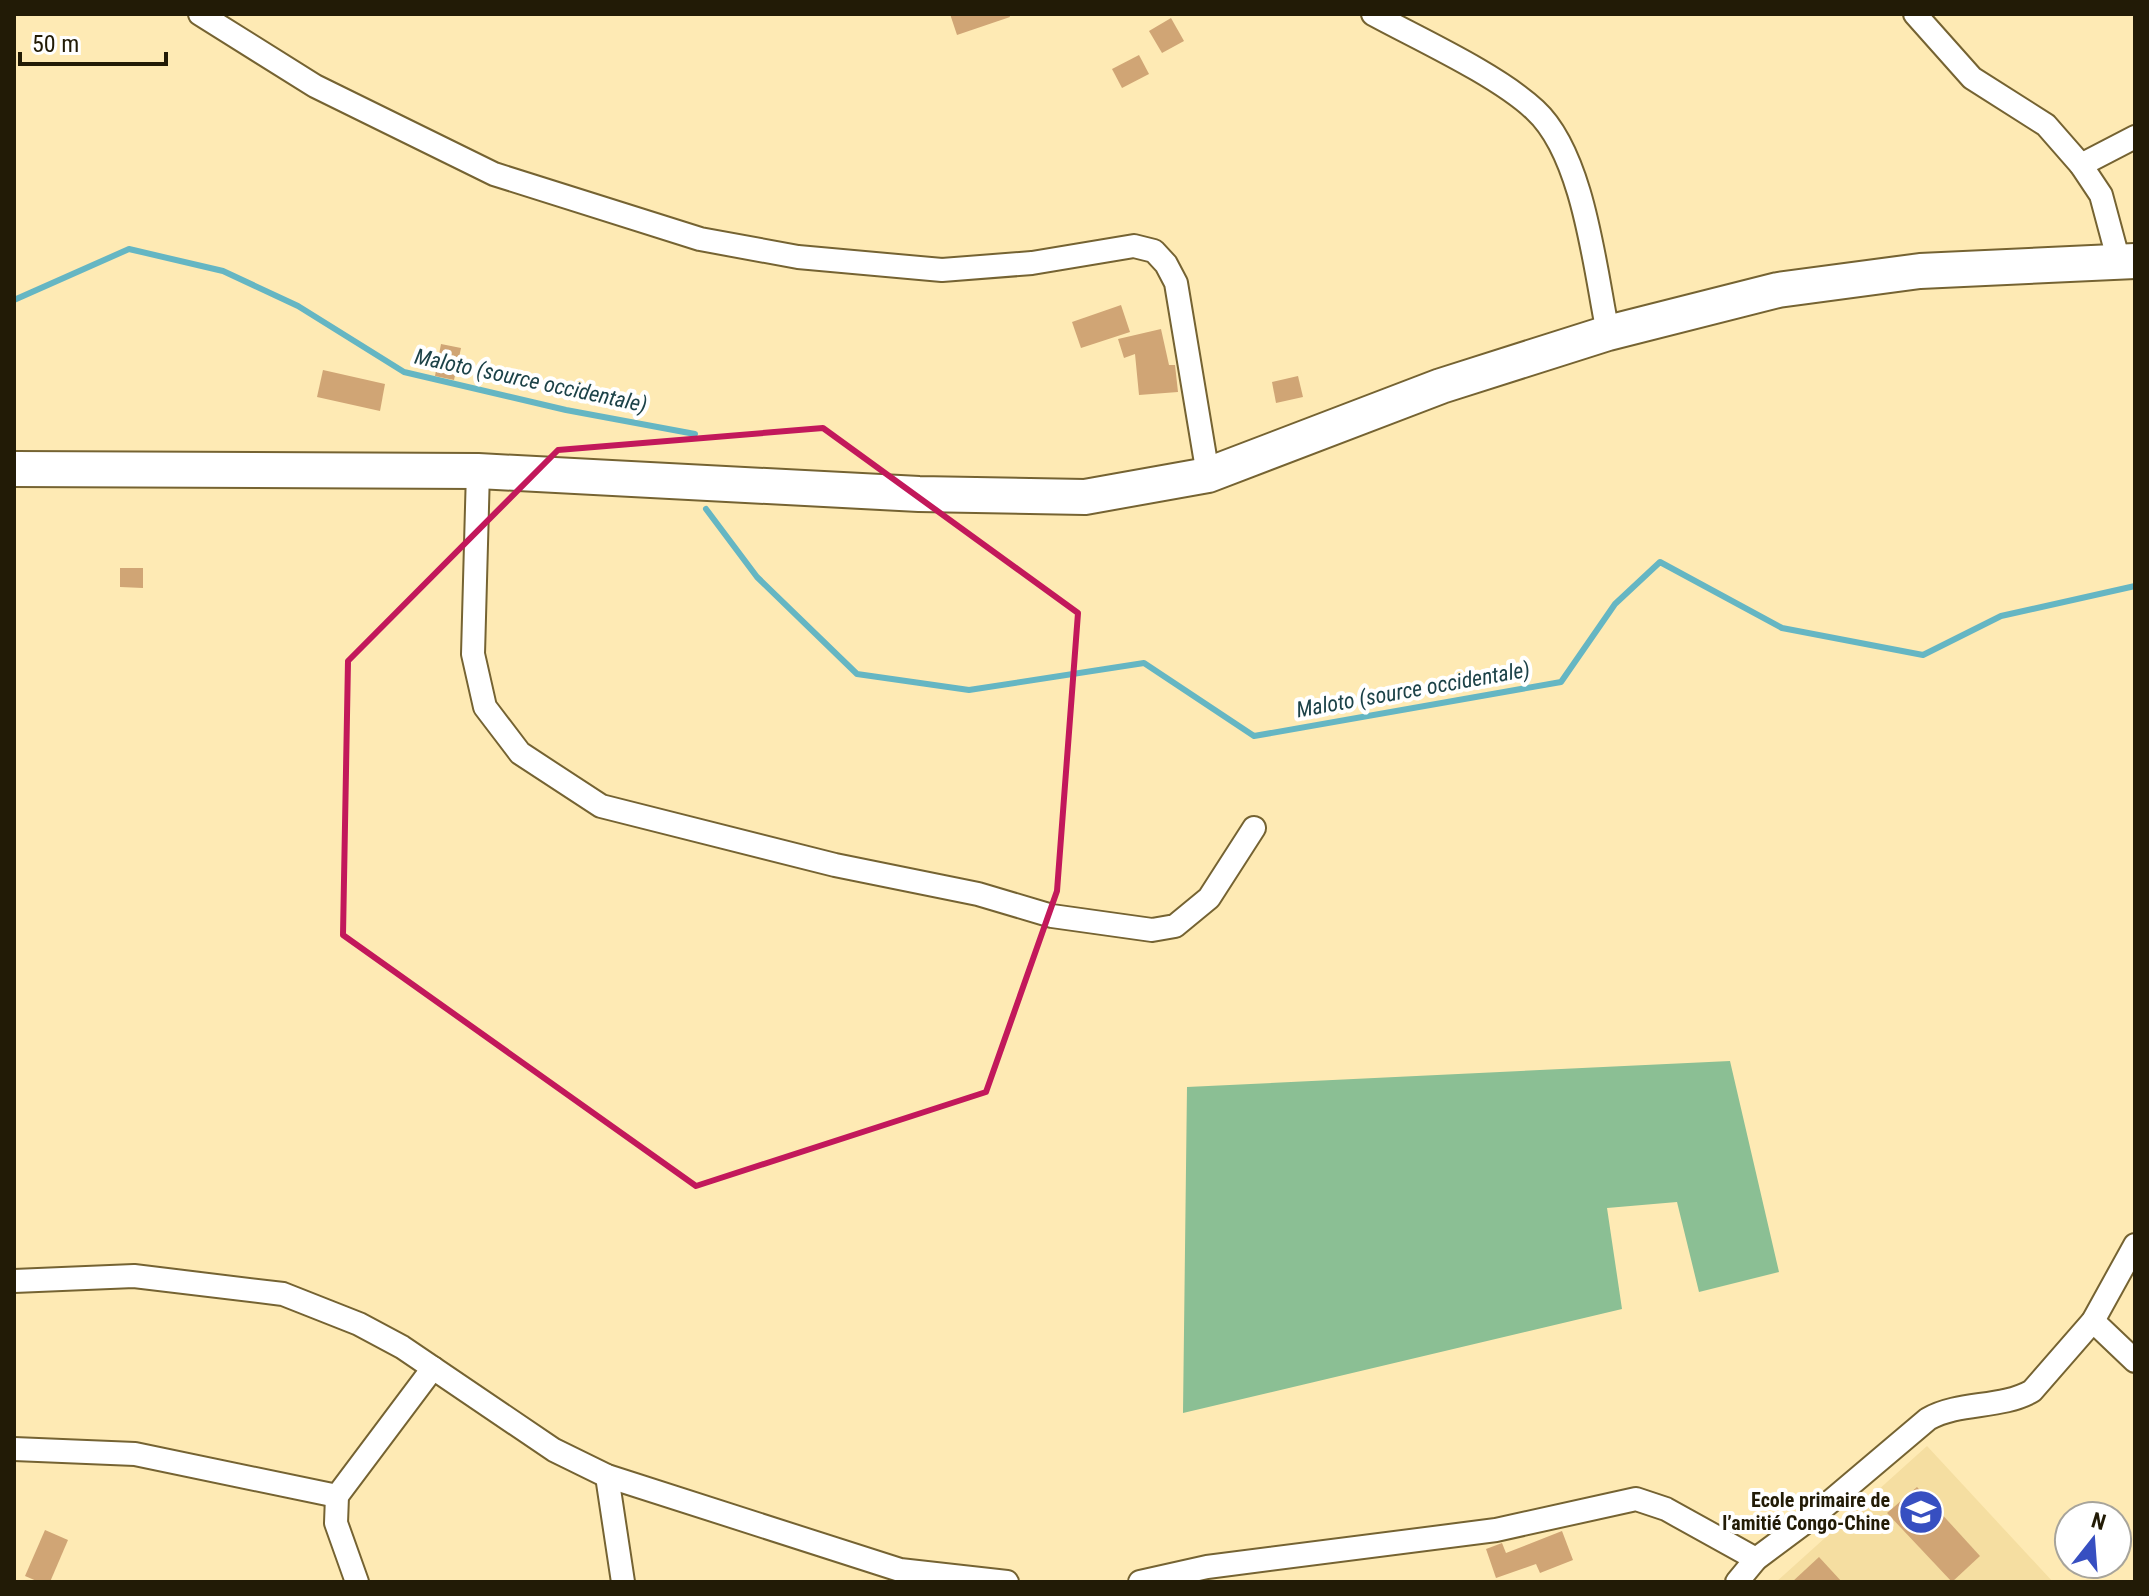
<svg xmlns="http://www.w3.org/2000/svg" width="2149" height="1596" viewBox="0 0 2149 1596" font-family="'Roboto Condensed',sans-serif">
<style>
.built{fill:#f5dea1}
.forest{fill:#8bbf94}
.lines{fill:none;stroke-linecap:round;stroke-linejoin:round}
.stream{stroke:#65b6c3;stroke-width:6}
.building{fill:#d0a575}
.minor-casing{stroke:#756332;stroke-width:26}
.primary-casing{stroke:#756332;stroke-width:38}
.minor{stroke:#fff;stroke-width:22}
.primary{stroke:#fff;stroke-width:34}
.marked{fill:none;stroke:#c2185b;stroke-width:6;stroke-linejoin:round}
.labels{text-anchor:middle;stroke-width:8;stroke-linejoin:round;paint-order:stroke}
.poi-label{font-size:20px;font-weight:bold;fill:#221b06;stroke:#fff;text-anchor:end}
.water-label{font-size:22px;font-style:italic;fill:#1c4248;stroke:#fff}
</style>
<rect width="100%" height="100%" fill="#feeab4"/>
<path class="built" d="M1927 1446 2053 1582H1776Z"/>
<path class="forest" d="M1730 1061 1779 1272 1699 1292 1677 1202 1607 1208 1622 1309 1183 1413 1187 1087Z"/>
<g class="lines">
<g class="stream">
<path d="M14 300 129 249 223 271 298 306 404 372 566 410 695 434"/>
<path d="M706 509 757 577 857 674 969 690 1144 663 1254 736 1561 682 1615 604 1660 562 1782 628 1923 655 2001 616 2135 586"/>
</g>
</g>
<g class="building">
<path d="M950 14H1009L1010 17 957 35Z"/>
<path d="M1171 18 1184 41 1162 53 1149 31Z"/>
<path d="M1139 55 1149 74 1122 88 1112 69Z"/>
<path d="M1121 305 1130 332 1081 348 1072 322Z"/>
<path d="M1161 329 1169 365H1175L1178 392 1139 395 1135 354 1124 358 1118 339Z"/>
<path d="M441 344 461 348 454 380 435 376Z"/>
<path d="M323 370 385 384 380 411 317 397Z"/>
<path d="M1298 376 1303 397 1276 403 1272 382Z"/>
<path d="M120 568H143V588L120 587Z"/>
<path d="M1917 1487 1980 1556 1952 1582 1887 1513Z"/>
<path d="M45 1530 68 1540 50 1582H39L25 1576Z"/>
<path d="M1562 1531 1573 1560 1540 1573 1536 1564 1496 1578 1486 1549 1502 1543 1506 1553Z"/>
<path d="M1819 1557 1842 1582H1792Z"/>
</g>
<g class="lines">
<g class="minor-casing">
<g id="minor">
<path d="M200 14 315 86 494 174 700 239 798 257 942 270 1032 263 1134 246 1154 251 1166 264 1176 283 1208 475"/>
<path d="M1373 14C1419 39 1498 75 1535 110 1584 155 1595 270 1608 333"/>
<path d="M1915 14 1972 78 2046 125 2081 165 2101 195 2119 262"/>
<path d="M2081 165 2135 137"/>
<path d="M478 471 473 654 485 707 520 753 601 806 835 865 978 894 1052 916 1152 930 1175 926 1209 898 1254 828"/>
<path d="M14 1281 134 1276 283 1294 359 1324 402 1347 554 1450 607 1476 900 1570 1007 1582"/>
<path d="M2093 1321 2135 1361"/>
<path d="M14 1449 135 1454 337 1496"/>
<path d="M607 1476 623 1582"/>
<path d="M357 1582 336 1523 337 1496 433 1368"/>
<path d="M1140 1582 1207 1567 1496 1530 1636 1499 1666 1509 1756 1559"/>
<path d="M1737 1582 1756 1559 1811 1518 1928 1419C1960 1401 2000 1409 2032 1391L2093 1321 2135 1245"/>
</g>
</g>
<g class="primary-casing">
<path id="primary" d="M14 469 478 471 919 494 1085 497 1208 475 1441 386 1608 333 1778 290 1920 271 2135 261"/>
</g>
<use href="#minor" class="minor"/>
<use href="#primary" class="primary"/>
</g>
<path class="marked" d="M823 428 1078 613 1057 891 986 1092 696 1186 343 935 348 661 558 450Z"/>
<defs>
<g id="school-disc" transform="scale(2.3)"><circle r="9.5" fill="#374fc1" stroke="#fff"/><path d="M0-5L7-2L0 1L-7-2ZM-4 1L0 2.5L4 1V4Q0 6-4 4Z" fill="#fff"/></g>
</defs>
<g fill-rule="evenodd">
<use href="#school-disc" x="1921" y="1512"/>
</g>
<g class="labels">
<g class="poi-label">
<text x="1890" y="1507">Ecole primaire de<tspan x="1890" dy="23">l’amitié Congo-Chine</tspan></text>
</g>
<g class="water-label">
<text transform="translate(531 380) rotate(12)" y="8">Maloto (source occidentale)</text>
<text transform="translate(1413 689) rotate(-10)" y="8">Maloto (source occidentale)</text>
</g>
</g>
<rect width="2149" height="1596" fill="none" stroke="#221b06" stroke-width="32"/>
<g transform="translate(2093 1540) rotate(17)"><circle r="38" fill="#ffffff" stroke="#a7a49b" stroke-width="2"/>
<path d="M0-6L14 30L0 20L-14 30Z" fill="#374fc1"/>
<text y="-12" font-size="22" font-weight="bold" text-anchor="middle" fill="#221b06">N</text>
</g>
<path d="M20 52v12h146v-12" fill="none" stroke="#221b06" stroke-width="4"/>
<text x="32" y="52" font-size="24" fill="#221b06" stroke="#ffffff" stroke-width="6" paint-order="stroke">50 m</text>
</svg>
